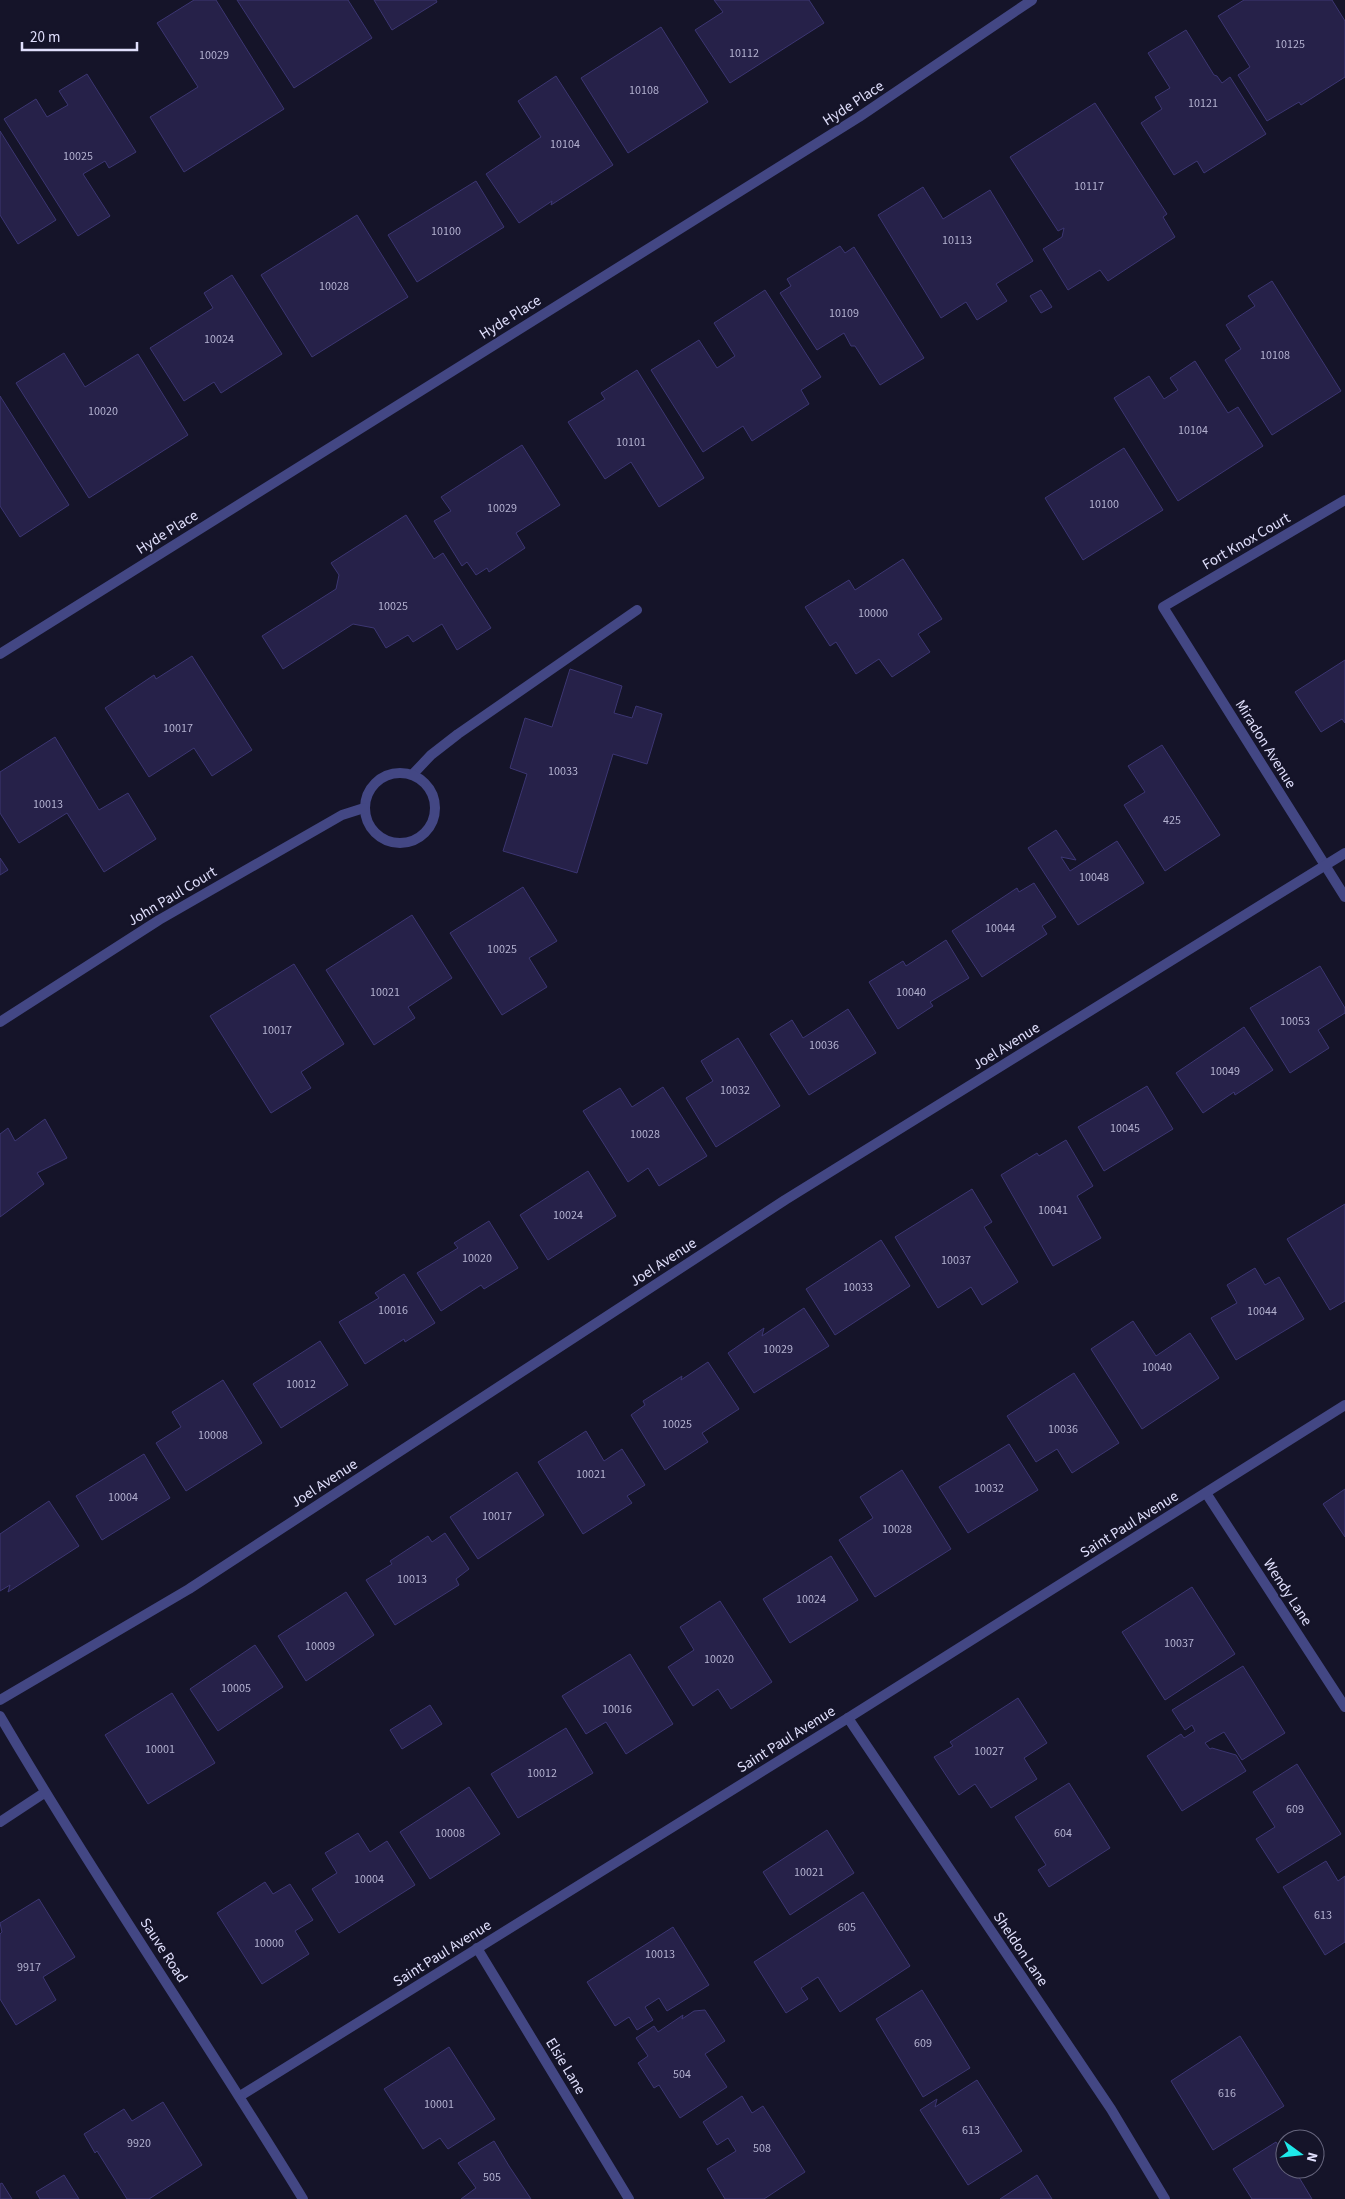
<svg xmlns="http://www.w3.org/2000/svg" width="1345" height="2199" viewBox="0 0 1345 2199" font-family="'Source Sans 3',sans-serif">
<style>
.building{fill:#262149;stroke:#3c3672}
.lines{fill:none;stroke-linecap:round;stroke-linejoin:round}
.service{stroke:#434784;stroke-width:10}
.minor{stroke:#434784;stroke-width:10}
.tertiary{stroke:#434784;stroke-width:10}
.labels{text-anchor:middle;stroke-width:4.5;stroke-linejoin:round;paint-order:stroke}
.number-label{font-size:12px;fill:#b2b0cf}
.street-label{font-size:15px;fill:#e0dffc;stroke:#151429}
</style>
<rect width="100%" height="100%" fill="#151429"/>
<g class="building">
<path d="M194 0H216L284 109 184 172 150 117 198 87 157 23Z"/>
<path d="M237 0H348L372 38 294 88Z"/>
<path d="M374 0H436L437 2 392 30Z"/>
<path d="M714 0H809L824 23 730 83 695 30 723 12Z"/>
<path d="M1244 0H1332L1345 21V77L1301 105 1299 102 1267 121 1238 75 1250 67 1218 16Z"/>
<path d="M661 27 708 102 628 153 581 78Z"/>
<path d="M1186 30 1214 75 1217 76 1222 83 1230 77 1266 134 1204 173 1197 161 1174 175 1141 123 1162 109 1155 97 1170 88 1148 53Z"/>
<path d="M87 74 136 152 109 168 105 161 83 174 110 216 78 236 4 119 36 99 47 117 68 105 59 91Z"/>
<path d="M556 76 613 165 551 205 552 201 519 223 486 174 541 137 518 101Z"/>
<path d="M1095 103 1167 214 1163 217 1175 237 1108 281 1100 270 1068 290 1043 249 1062 237 1064 228 1058 231 1010 157Z"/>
<path d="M0 131 56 220 18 244 0 215Z"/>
<path d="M476 181 504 227 417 282 388 235Z"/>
<path d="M923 187 943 219 990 190 1033 261 996 284 1007 301 977 320 966 302 941 318 878 215Z"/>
<path d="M357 215 408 297 312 357 261 275Z"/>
<path d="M840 246 845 253 854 247 924 358 880 385 855 346H851L844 333 817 350 780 293 791 286 787 279Z"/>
<path d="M232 275 282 354 221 393 214 382 184 401 150 348 213 308 204 293Z"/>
<path d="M1272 281 1341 391 1272 435 1225 360 1241 349 1226 325 1255 306 1248 296Z"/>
<path d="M765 290 821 377 801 390 809 404 752 441 743 426 703 452 651 370 699 340 717 368 735 356 714 323Z"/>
<path d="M1041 290 1052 307 1041 313 1030 296Z"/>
<path d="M64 353 85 387 138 354 188 435 89 498 16 383Z"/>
<path d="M1195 361 1228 413 1238 407 1263 446 1178 501 1114 398 1149 376 1164 399 1178 390 1170 378Z"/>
<path d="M637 370 704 478 659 507 631 462 605 479 568 422 605 399 601 393Z"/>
<path d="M0 396 69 505 20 537 0 506Z"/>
<path d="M522 445 560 505 516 533 525 548 489 572 487 568 476 575 467 562 462 566 434 521 451 511 441 497Z"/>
<path d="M1124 448 1163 510 1083 560 1045 498Z"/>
<path d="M406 515 434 559 443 553 491 628 457 650 442 624 413 642 408 635 386 648 374 628 353 624 283 669 262 636 336 589 339 575 331 563Z"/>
<path d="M903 559 942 619 918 634 930 652 892 677 879 659 856 674 836 642 830 646 805 607 849 580 855 590Z"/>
<path d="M192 656 252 750 212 776 194 748 149 777 105 708 154 675 156 679Z"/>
<path d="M1345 660V723L1342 719 1321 732 1295 692Z"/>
<path d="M570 669 622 686 614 713 632 718 636 706 662 714 647 764 613 754 577 873 503 851 527 774 510 768 525 718 552 727Z"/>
<path d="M55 737 99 810 128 793 156 839 104 872 67 813 19 843 0 813V772Z"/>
<path d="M1162 745 1220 835 1165 871 1124 805 1145 792 1128 766Z"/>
<path d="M1056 830 1076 860 1061 857 1070 871 1117 841 1144 883 1078 925 1028 848Z"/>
<path d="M0 858 8 870 0 875Z"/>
<path d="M1034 883 1056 917 1042 926 1047 934 982 977 952 931 1017 888 1019 892Z"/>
<path d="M523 887 557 941 529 958 547 987 502 1015 450 933Z"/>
<path d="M412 915 452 978 408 1007 415 1018 374 1045 326 970Z"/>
<path d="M946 940 969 978 930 1002 933 1006 898 1029 869 982 903 961 906 966Z"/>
<path d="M294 964 344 1044 301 1072 311 1088 271 1113 210 1016Z"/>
<path d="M1320 966 1345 1008V1013L1318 1030 1329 1048 1290 1073 1250 1008Z"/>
<path d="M848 1009 876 1053 809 1095 770 1034 792 1020 803 1038Z"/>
<path d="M1244 1027 1273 1070 1235 1095 1234 1092 1203 1113 1176 1073Z"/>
<path d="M738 1038 780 1106 716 1147 686 1098 713 1081 701 1061Z"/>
<path d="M1147 1086 1173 1129 1104 1171 1078 1127Z"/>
<path d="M663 1087 707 1156 659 1186 648 1168 628 1182 583 1111 620 1088 632 1107Z"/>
<path d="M45 1119 67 1158 37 1173 44 1184 0 1217V1134L8 1128 15 1141Z"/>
<path d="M1066 1140 1093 1186 1077 1196 1101 1238 1053 1266 1001 1175 1037 1153 1039 1156Z"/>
<path d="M588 1171 616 1216 548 1260 520 1215Z"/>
<path d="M972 1189 992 1222 984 1227 1018 1282 982 1305 971 1287 938 1308 895 1237Z"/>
<path d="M1345 1204V1301L1330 1310 1287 1239Z"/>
<path d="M489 1221 518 1268 484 1289 481 1285 441 1311 417 1273 458 1248 454 1243Z"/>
<path d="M881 1240 910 1286 835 1335 806 1289Z"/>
<path d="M1255 1268 1265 1285 1279 1277 1304 1319 1236 1360 1211 1318 1237 1303 1227 1285Z"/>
<path d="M404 1274 435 1323 405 1342 404 1339 365 1364 339 1322 379 1298 375 1293Z"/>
<path d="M804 1308 829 1346 754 1393 728 1353 764 1328 762 1336Z"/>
<path d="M1133 1321 1156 1356 1190 1333 1219 1378 1142 1429 1091 1349Z"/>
<path d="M320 1341 348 1385 281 1428 253 1384Z"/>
<path d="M708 1362 739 1409 702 1433 708 1442 665 1470 631 1415 645 1405 643 1401 682 1376 681 1380Z"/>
<path d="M1074 1373 1119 1443 1072 1473 1057 1449 1036 1462 1007 1416Z"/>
<path d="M223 1380 262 1443 186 1491 156 1443 181 1427 172 1412Z"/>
<path d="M586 1431 604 1461 622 1449 645 1485 627 1496 632 1503 583 1534 538 1462Z"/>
<path d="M1009 1444 1038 1490 968 1533 939 1487Z"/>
<path d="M144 1454 170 1498 102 1540 76 1496Z"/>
<path d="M902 1470 951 1549 875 1597 839 1540 873 1518 860 1497Z"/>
<path d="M517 1472 544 1515 478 1559 450 1517Z"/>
<path d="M1345 1489V1537L1323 1504Z"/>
<path d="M49 1501 79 1546 8 1592 10 1585 0 1591V1534Z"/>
<path d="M445 1533 469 1569 456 1579 459 1585 395 1625 366 1580 392 1564 390 1561 428 1536 432 1542Z"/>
<path d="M831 1556 858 1600 790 1643 763 1599Z"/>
<path d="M1192 1587 1235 1654 1165 1700 1122 1632Z"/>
<path d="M346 1592 374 1635 306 1681 278 1636Z"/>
<path d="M720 1601 772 1682 731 1709 718 1689 693 1706 668 1667 694 1650 680 1627Z"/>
<path d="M255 1645 283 1687 218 1731 190 1689Z"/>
<path d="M630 1654 673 1724 626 1754 606 1722 586 1734 562 1696Z"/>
<path d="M1243 1666 1285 1733 1242 1760 1224 1732 1205 1743 1210 1749 1212 1748 1236 1755 1246 1771 1182 1811 1147 1756 1181 1734 1184 1738 1195 1731 1192 1725 1185 1730 1172 1710Z"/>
<path d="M172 1693 215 1763 148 1804 105 1735Z"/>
<path d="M1018 1698 1047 1743 1024 1758 1037 1779 991 1808 975 1784 959 1795 934 1757 953 1746 950 1742Z"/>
<path d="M430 1705 442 1724 402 1749 390 1730Z"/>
<path d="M566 1728 593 1773 518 1818 491 1774Z"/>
<path d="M1297 1764 1341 1834 1278 1873 1256 1839 1275 1827 1253 1792Z"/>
<path d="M1069 1783 1110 1848 1049 1887 1038 1870 1046 1865 1015 1817Z"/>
<path d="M469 1787 500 1834 430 1879 400 1832Z"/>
<path d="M827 1830 854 1873 790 1915 763 1872Z"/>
<path d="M358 1833 370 1852 387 1841 415 1885 339 1933 312 1889 337 1873 325 1853Z"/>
<path d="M1326 1861 1338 1881 1345 1876V1942L1325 1955 1283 1887Z"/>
<path d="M265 1882 273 1894 290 1884 313 1920 295 1931 309 1954 262 1984 217 1913Z"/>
<path d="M863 1892 910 1966 840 2012 818 1977 801 1988 808 1999 786 2013 754 1962Z"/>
<path d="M39 1899 75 1957 43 1977 56 2000 16 2025 0 1999V1934L2 1932 0 1923Z"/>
<path d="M673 1927 709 1985 667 2011 659 1998 645 2007 653 2020 637 2030 629 2017 615 2026 587 1982Z"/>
<path d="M922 1990 970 2068 923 2097 876 2019Z"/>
<path d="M705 2010 725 2041 705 2054 727 2087 680 2118 659 2085 654 2088 638 2063 648 2056 636 2038 654 2026 658 2032 683 2015 682 2019 694 2011Z"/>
<path d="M1240 2036 1284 2106 1213 2150 1171 2081Z"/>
<path d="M449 2047 495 2119 448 2149 440 2138 423 2149 384 2089Z"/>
<path d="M977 2080 1022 2151 968 2185 920 2110 937 2099 935 2107Z"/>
<path d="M742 2096 752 2113 763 2106 805 2172 764 2199H725L707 2169 736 2151 728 2138 717 2145 703 2122Z"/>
<path d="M163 2102 202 2165 149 2199H127L97 2151 95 2153 84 2134 124 2109 132 2121Z"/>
<path d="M494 2141 509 2166 531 2199H461L476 2188 458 2163Z"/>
<path d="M1276 2142 1285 2155V2169H1294L1312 2199H1252L1233 2169Z"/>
<path d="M64 2175 79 2199H40L36 2192Z"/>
<path d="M1037 2175 1052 2199H1000Z"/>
<path d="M2 2183 12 2199H0V2184Z"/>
</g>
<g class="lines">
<path class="service" d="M413 774 431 755 458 734 637 610"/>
<g class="minor">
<path d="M1345 500 1163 607 1345 897"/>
<path d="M0 654 859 117 1032 0"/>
<circle cx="400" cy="808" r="35"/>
<path d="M0 1022 159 920 342 815 364 808"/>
<path d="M1206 1493 1345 1707"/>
<path d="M0 1700 189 1589 785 1200 1345 853"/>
<path d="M848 1718 1111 2109 1165 2199"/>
<path d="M0 1822 44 1793"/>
<path d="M477 1948 629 2199"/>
<path d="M240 2096 848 1718 1345 1405"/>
</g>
<path class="tertiary" d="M0 1716C96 1880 204 2037 303 2199"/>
</g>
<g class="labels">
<g class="number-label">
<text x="1290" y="48">10125</text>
<text x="744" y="57">10112</text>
<text x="214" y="59">10029</text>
<text x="644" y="94">10108</text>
<text x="1203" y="107">10121</text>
<text x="565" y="148">10104</text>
<text x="78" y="160">10025</text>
<text x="1089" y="190">10117</text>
<text x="446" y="235">10100</text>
<text x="957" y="244">10113</text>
<text x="334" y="290">10028</text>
<text x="844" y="317">10109</text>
<text x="219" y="343">10024</text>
<text x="1275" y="359">10108</text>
<text x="103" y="415">10020</text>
<text x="1193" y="434">10104</text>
<text x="631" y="446">10101</text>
<text x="1104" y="508">10100</text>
<text x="502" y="512">10029</text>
<text x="393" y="610">10025</text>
<text x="873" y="617">10000</text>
<text x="178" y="732">10017</text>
<text x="563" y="775">10033</text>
<text x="48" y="808">10013</text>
<text x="1172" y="824">425</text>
<text x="1094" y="881">10048</text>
<text x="1000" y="932">10044</text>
<text x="502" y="953">10025</text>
<text x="385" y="996">10021</text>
<text x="911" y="996">10040</text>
<text x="1295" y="1025">10053</text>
<text x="277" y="1034">10017</text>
<text x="824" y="1049">10036</text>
<text x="1225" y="1075">10049</text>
<text x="735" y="1094">10032</text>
<text x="1125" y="1132">10045</text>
<text x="645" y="1138">10028</text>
<text x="1053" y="1214">10041</text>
<text x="568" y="1219">10024</text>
<text x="477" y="1262">10020</text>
<text x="956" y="1264">10037</text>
<text x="858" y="1291">10033</text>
<text x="393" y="1314">10016</text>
<text x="1262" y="1315">10044</text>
<text x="778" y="1353">10029</text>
<text x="1157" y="1371">10040</text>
<text x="301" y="1388">10012</text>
<text x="677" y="1428">10025</text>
<text x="1063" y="1433">10036</text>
<text x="213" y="1439">10008</text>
<text x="591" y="1478">10021</text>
<text x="989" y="1492">10032</text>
<text x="123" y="1501">10004</text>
<text x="497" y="1520">10017</text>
<text x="897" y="1533">10028</text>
<text x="412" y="1583">10013</text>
<text x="811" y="1603">10024</text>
<text x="1179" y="1647">10037</text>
<text x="320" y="1650">10009</text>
<text x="719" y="1663">10020</text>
<text x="236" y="1692">10005</text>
<text x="617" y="1713">10016</text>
<text x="160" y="1753">10001</text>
<text x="989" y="1755">10027</text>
<text x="542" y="1777">10012</text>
<text x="1295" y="1813">609</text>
<text x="450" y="1837">10008</text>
<text x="1063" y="1837">604</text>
<text x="809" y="1876">10021</text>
<text x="369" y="1883">10004</text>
<text x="1323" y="1919">613</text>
<text x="847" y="1931">605</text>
<text x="269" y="1947">10000</text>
<text x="660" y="1958">10013</text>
<text x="29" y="1971">9917</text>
<text x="923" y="2047">609</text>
<text x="682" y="2078">504</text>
<text x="1227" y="2097">616</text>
<text x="439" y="2108">10001</text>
<text x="971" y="2134">613</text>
<text x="139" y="2147">9920</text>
<text x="762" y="2152">508</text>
<text x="492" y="2181">505</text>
</g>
<g class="street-label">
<text transform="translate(853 103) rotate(-33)" y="5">Hyde Place</text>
<text transform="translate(510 317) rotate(-32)" y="5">Hyde Place</text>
<text transform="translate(167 532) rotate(-32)" y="5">Hyde Place</text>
<text transform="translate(1246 541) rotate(-30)" y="5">Fort Knox Court</text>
<text transform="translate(1266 744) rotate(58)" y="5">Miradon Avenue</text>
<text transform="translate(172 896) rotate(-31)" y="5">John Paul Court</text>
<text transform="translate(1006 1046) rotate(-32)" y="5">Joel Avenue</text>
<text transform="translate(663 1262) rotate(-33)" y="5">Joel Avenue</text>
<text transform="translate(324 1483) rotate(-33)" y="5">Joel Avenue</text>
<text transform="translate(1129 1524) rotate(-32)" y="5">Saint Paul Avenue</text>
<text transform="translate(1288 1592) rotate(57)" y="5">Wendy Lane</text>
<text transform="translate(786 1739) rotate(-32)" y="5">Saint Paul Avenue</text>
<text transform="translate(1021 1949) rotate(56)" y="5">Sheldon Lane</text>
<text transform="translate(164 1950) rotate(57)" y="5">Sauve Road</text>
<text transform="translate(442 1953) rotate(-32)" y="5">Saint Paul Avenue</text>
<text transform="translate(566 2066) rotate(59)" y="5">Elsie Lane</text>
</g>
</g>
<g transform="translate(1300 2154) rotate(105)"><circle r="24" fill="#151429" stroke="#66657d"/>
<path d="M0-4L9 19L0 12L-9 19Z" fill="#1ee8e9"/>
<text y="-8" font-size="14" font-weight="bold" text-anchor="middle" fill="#e0dffc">N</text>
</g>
<path d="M22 42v8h115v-8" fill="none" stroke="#e0dffc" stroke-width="2.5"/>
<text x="30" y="42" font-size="15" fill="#e0dffc" stroke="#151429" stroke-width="4" paint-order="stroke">20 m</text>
</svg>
